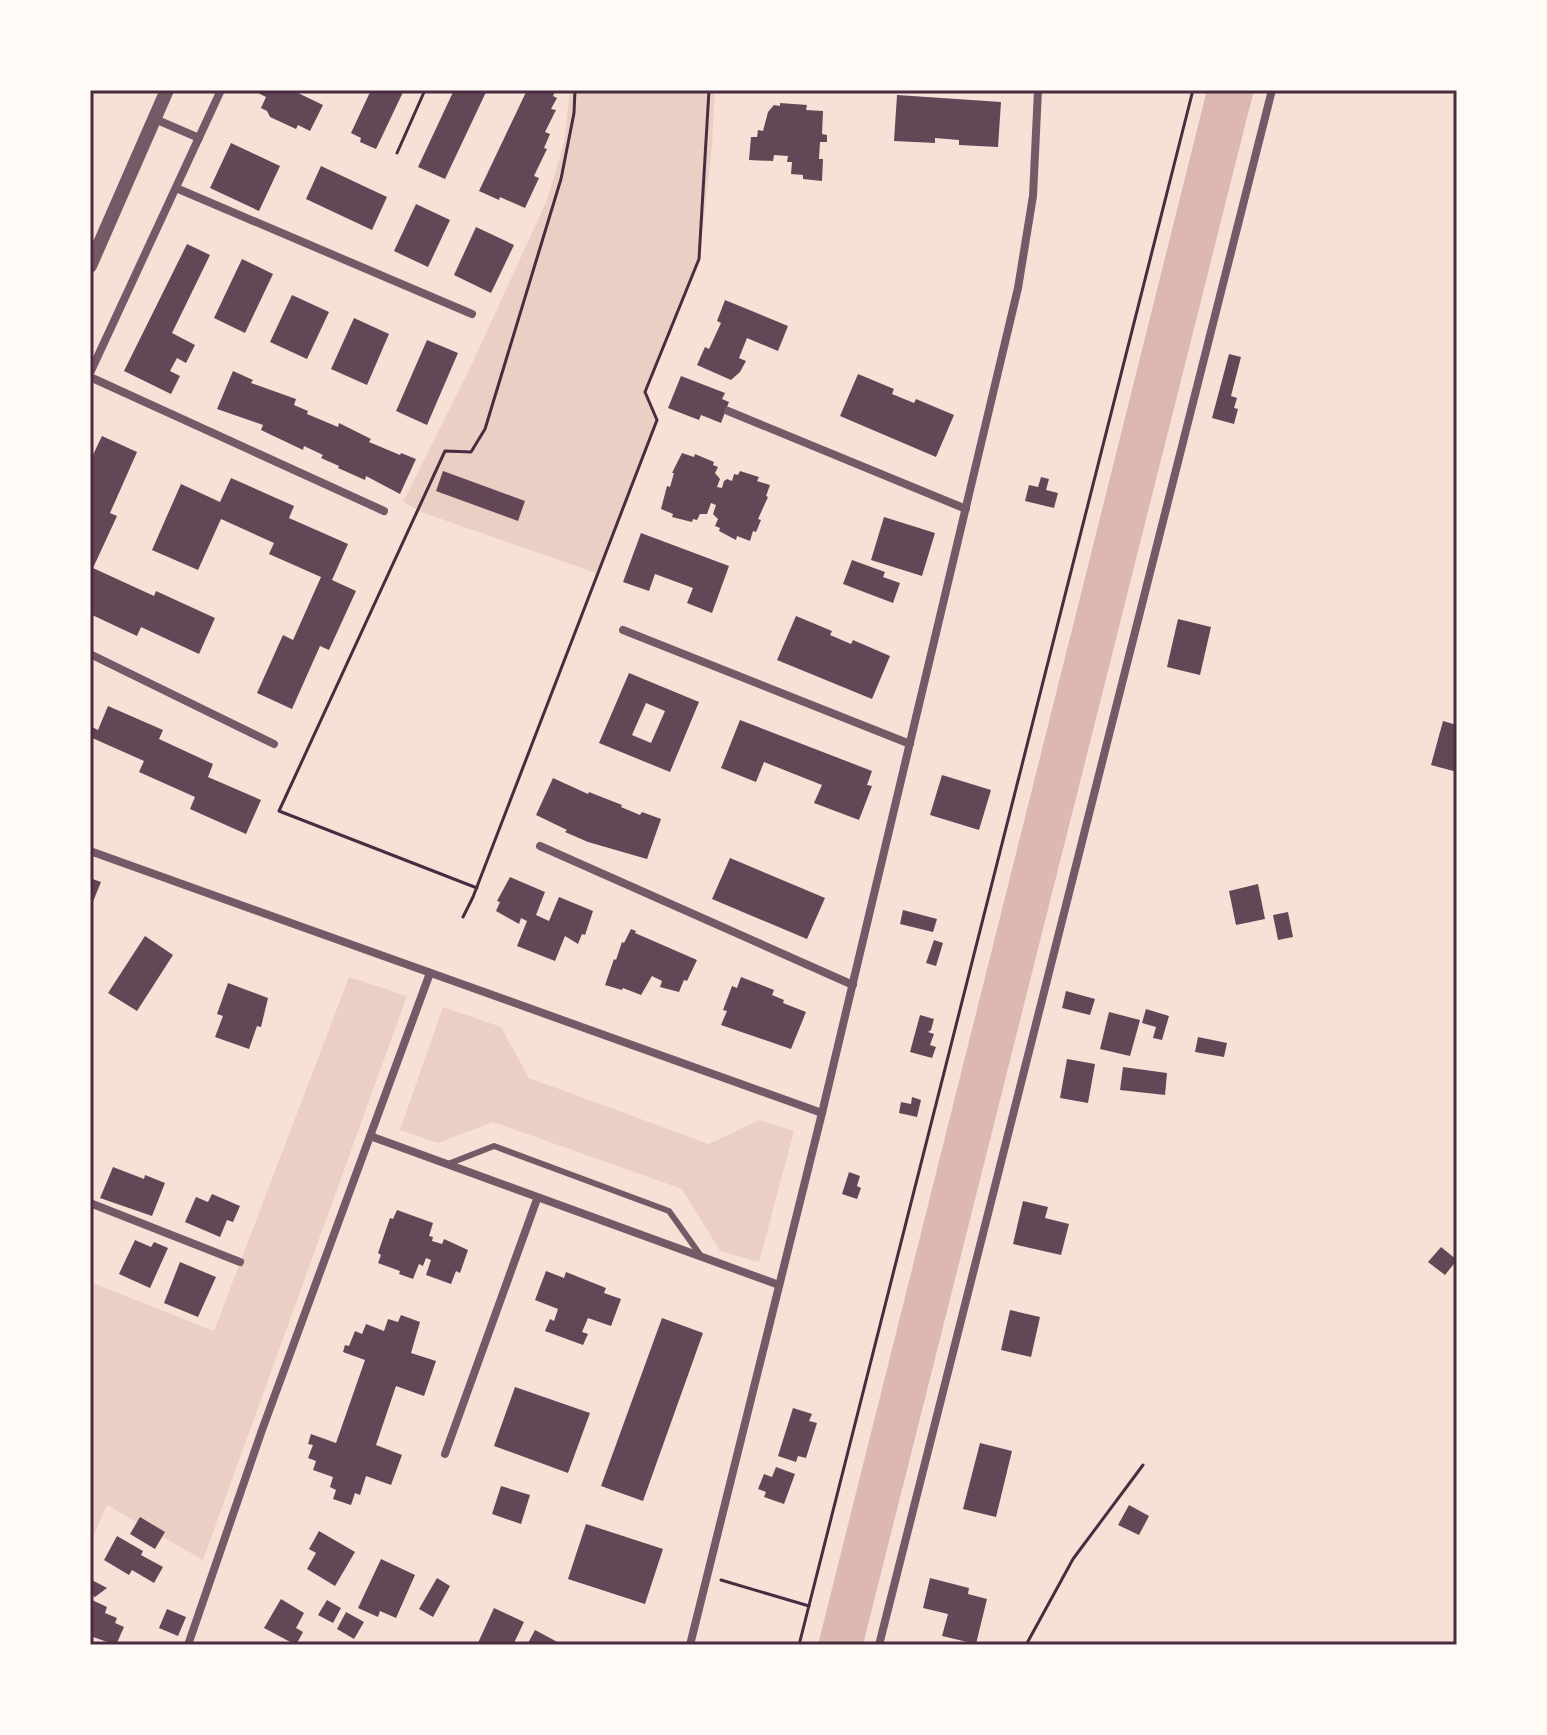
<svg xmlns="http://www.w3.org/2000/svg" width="1547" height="1735" viewBox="0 0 1547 1735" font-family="'PT Serif',serif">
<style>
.green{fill:#ebcfc5}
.water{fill:#dcb8b0}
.building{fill:#644757;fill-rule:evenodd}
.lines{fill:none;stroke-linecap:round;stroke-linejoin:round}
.path{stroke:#4a2c40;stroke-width:3}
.service{stroke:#755966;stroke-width:6}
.minor{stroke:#755966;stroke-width:8}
.tertiary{stroke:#755966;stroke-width:14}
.neatline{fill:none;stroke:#4a2c40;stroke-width:3}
</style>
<rect width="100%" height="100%" fill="#f7e1d7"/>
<g class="green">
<path d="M570 90H715L712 146 699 262 645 392 657 420 596 573 421 512 403 502 471 366 547 200 564 143Z"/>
<path d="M349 977 407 996 203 1560 107 1505 90 1544V1282L214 1331Z"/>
<path d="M443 1007 501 1027 529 1078 709 1144 759 1120 794 1131 759 1262 720 1251 682 1189 493 1122 438 1143 400 1130Z"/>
</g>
<path class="water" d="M1207 90H1254L863 1645H818Z"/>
<g class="building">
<path d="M252 90H299L298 93 323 105 310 131 298 125 296 129 270 117 267 111 261 108 266 97Z"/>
<path d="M371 90H404L376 149 360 142 361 138 351 133Z"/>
<path d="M454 90H487L445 179 418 167Z"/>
<path d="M527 90H556L553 96 557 98 551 109 556 110 545 132 550 134 544 148 547 149 534 176 539 178 525 208 500 197 499 200 479 191Z"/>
<path d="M897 95 1001 102 998 147 959 145V140L935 138V143L894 141Z"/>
<path d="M780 103 807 105 806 110 823 111 822 134 827 135V142H820L819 159H823L822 181 803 179V175L791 174 792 162H787L788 156 774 155 773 161 749 160 751 137H757L758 130 763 131 768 112 774 105 780 106Z"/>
<path d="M231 143 280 166 259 211 210 188Z"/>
<path d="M321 166 387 197 372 230 306 199Z"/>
<path d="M416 204 450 220 428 267 394 251Z"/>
<path d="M476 227 514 245 491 293 454 275Z"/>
<path d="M187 244 210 255 172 333 195 345 186 363 177 358 170 371 180 376 171 394 124 371Z"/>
<path d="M242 259 273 274 245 333 214 318Z"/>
<path d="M292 295 329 312 307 359 270 342Z"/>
<path d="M725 300 788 326 778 351 747 338 739 358 746 361 740 372 731 380 697 365 705 347 709 349 721 323 717 321Z"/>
<path d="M354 318 389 334 367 385 331 369Z"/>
<path d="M427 340 458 353 427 425 396 411Z"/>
<path d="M1229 354 1241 357 1231 396 1237 398 1234 408 1238 409 1234 424 1212 418Z"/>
<path d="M233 371 253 380 251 383 296 399 294 405 308 411 307 414 338 427 339 423 371 439 369 442 400 455 401 453 416 459 400 494 366 476 365 480 338 468 339 466 321 458 323 455 304 446 303 450 261 430 263 425 217 409Z"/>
<path d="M858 374 894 389 892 394 914 403 916 399 954 415 936 457 840 416Z"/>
<path d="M681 376 725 393 722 399 729 402 721 423 701 415 699 420 668 408Z"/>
<path d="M102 436 137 452 110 513 117 516 93 568 154 596 156 591 215 618 199 654 141 627 137 636 90 614V461Z"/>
<path d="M682 453 694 457 695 454 714 462 713 465 718 467 715 473 720 479 717 487 722 488 724 481 727 479 732 481 734 474 738 475 740 471 759 477 757 481 770 485 766 496 768 497 758 519 761 520 756 532 753 531 750 541 737 536 736 540 719 531 720 528 715 526 718 519 713 514 716 505 711 503 707 514H700L697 520 693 519 692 522 672 517 673 514 661 509 667 486 670 487 674 473H672Z"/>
<path d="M443 471 525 501 518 521 436 491Z"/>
<path d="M1041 477 1049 479 1046 490 1058 493 1054 508 1025 501 1029 485 1038 487Z"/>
<path d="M231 478 294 506 289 518 348 544 332 580 356 591 329 650 320 646 292 709 257 693 283 635 293 640 321 577 269 554 274 543 221 519 198 570 152 550 181 484 220 502Z"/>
<path d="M884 517 935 533 922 576 871 560Z"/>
<path d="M641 533 729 566 712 613 687 603 693 588 655 574 649 591 623 582Z"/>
<path d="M852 560 885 572 883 577 900 583 893 603 843 584Z"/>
<path d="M796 616 832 631 830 635 851 644 853 640 890 656 872 699 777 660Z"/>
<path d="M1178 619 1211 627 1200 675 1167 667Z"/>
<path d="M629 673 699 702 670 772 599 743ZM646 703 665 711 651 743 632 735Z"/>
<path d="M108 706 163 730 159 739 213 764 208 777 261 800 246 834 190 809 195 797 139 772 144 761 90 737V726L98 730Z"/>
<path d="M740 720 872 771 867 785 872 786 859 820 814 803 822 785 764 762 756 782 721 768Z"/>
<path d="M1443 721 1457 725V772L1431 765Z"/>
<path d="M942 775 991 790 979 830 930 815Z"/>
<path d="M553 778 588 794 589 792 622 805 621 807 640 815 642 812 661 819 647 859 588 842 565 832 567 830 536 815Z"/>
<path d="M730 858 825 898 807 939 712 899Z"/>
<path d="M510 877 545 892 536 915 549 921 559 897 593 911 585 935 582 934 578 944 565 936 555 961 517 946 527 921 521 918 519 924 496 911 500 902 497 901Z"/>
<path d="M90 878 101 882 90 909Z"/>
<path d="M1258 884 1265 919 1236 925 1229 891Z"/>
<path d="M903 910 937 919 933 932 900 924Z"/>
<path d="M1288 912 1293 937 1278 940 1273 915Z"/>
<path d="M631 929 636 931 635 933 697 960 687 981 684 980 679 992 660 987 662 981 652 976 641 995 623 988 622 990 605 985 614 959 616 960 622 942 624 943Z"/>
<path d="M145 936 173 955 137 1011 108 993Z"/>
<path d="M934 940 943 943 936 966 926 963Z"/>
<path d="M741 977 774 990 772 995 784 1000 783 1003 806 1012 791 1049 721 1025 727 1011 723 1010 732 986 737 988Z"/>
<path d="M228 983 268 998 261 1027 257 1026 249 1049 215 1037 223 1016 217 1014Z"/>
<path d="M1066 991 1095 999 1090 1015 1062 1008Z"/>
<path d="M1146 1009 1169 1016 1162 1040 1153 1038 1156 1027 1142 1023Z"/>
<path d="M1109 1012 1140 1020 1130 1056 1100 1049Z"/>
<path d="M920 1015 934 1019 931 1030 928 1032 934 1034 930 1045 936 1047 932 1058 910 1052Z"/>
<path d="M1198 1037 1227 1043 1224 1057 1195 1052Z"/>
<path d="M1067 1059 1095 1064 1088 1103 1060 1098Z"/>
<path d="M1123 1067 1167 1073 1165 1095 1120 1090Z"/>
<path d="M912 1097 921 1100 917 1117 899 1113 901 1102 911 1104Z"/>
<path d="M113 1167 144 1179 145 1175 165 1183 152 1216 100 1198Z"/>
<path d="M849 1172 860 1176 857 1186 861 1188 857 1199 842 1194Z"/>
<path d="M212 1194 240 1206 233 1222 227 1220 220 1237 185 1222 196 1197 208 1202Z"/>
<path d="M1023 1201 1048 1207 1045 1218 1069 1224 1061 1255 1013 1244Z"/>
<path d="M397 1210 433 1223 429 1236 433 1237 432 1241 442 1244 444 1239 468 1250 460 1273 456 1271 451 1284 426 1275 431 1260 426 1258 423 1266 419 1264 413 1279 399 1274 400 1271 378 1263 381 1255 378 1253 390 1218 393 1219Z"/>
<path d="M135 1240 151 1247 154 1242 168 1248 150 1288 119 1274Z"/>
<path d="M1441 1247 1457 1260 1445 1275 1428 1262Z"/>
<path d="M180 1262 216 1277 198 1317 164 1303Z"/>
<path d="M546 1271 564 1278 566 1272 606 1288 604 1293 621 1299 611 1326 588 1318 582 1332 588 1334 583 1345 545 1331 550 1319 554 1321 558 1309 535 1300Z"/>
<path d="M1010 1310 1040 1317 1031 1357 1001 1350Z"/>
<path d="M401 1315 420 1322 411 1353 436 1361 424 1396 396 1386 376 1445 402 1455 391 1485 366 1476 360 1495 355 1493 351 1505 333 1499 336 1490 330 1487 333 1477 313 1470 316 1461 308 1458 313 1445 308 1444 311 1434 336 1443 365 1360 343 1352 345 1345 349 1346 355 1331 362 1334 366 1324 384 1331 388 1319 398 1322Z"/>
<path d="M662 1318 703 1333 643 1501 601 1486Z"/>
<path d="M515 1387 590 1413 568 1473 494 1446Z"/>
<path d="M793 1408 812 1414 809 1421 817 1423 806 1458 798 1456 796 1462 778 1456Z"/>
<path d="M980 1443 1012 1451 996 1517 963 1509Z"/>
<path d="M776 1467 795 1474 784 1504 764 1497 766 1492 758 1489 764 1474 772 1477Z"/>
<path d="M501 1486 530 1495 521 1524 492 1514Z"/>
<path d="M1129 1505 1149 1516 1139 1535 1118 1525Z"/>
<path d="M140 1517 165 1532 155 1549 130 1534Z"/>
<path d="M586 1524 663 1549 645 1604 568 1579Z"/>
<path d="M319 1531 355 1552 335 1586 307 1569 316 1553 309 1549Z"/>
<path d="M117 1536 143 1551 141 1555 163 1567 154 1583 132 1570 129 1575 104 1560Z"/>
<path d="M381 1559 415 1575 396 1618 380 1611 378 1617 358 1608Z"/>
<path d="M437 1578 450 1586 433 1617 419 1609Z"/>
<path d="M930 1578 969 1588 968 1594 987 1599 976 1644 942 1636 948 1614 923 1608Z"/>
<path d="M90 1579 107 1588 95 1597 90 1594Z"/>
<path d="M90 1599 107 1607 105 1613 117 1618 115 1623 124 1627 116 1645 90 1636Z"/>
<path d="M281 1599 304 1613 296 1628 303 1632 296 1645 264 1628Z"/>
<path d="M327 1600 341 1608 333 1623 318 1615Z"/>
<path d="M494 1608 524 1622 513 1645H477Z"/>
<path d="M167 1609 186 1617 178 1636 159 1628Z"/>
<path d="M346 1612 364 1622 354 1639 337 1629Z"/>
<path d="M535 1630 563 1645H527Z"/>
</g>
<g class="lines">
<g class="path">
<path d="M397 153 425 90"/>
<path d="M477 888 279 811 445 451 471 452 485 429 561 179 574 113 575 90"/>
<path d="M463 917 473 897 657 420 645 392 699 259 709 90"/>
<path d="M721 1580 809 1606"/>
<path d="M799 1645 1193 90"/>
<path d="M1026 1645 1073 1559 1143 1465"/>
</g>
<path class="service" d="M448 1164 494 1146 669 1211 701 1256"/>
<g class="minor">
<path d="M155 119 199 138"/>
<path d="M176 188 472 314"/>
<path d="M90 373 221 90"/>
<path d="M90 377 384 511"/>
<path d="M728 411 966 509"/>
<path d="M623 630 910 744"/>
<path d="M90 654 274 744"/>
<path d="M540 846 853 985"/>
<path d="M90 851 822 1113"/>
<path d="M370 1136 779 1285"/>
<path d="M90 1203 240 1262"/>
<path d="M445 1454 537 1199"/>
<path d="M188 1645 262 1430 430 973"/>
<path d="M690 1645 822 1113 1018 288 1033 196 1038 90"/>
<path d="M879 1645 1272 90"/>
</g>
<path class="tertiary" d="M90 266 167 90"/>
</g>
<rect width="1547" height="1735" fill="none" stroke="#fffaf5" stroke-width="184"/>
<rect x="92" y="92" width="1363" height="1551" class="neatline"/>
</svg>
